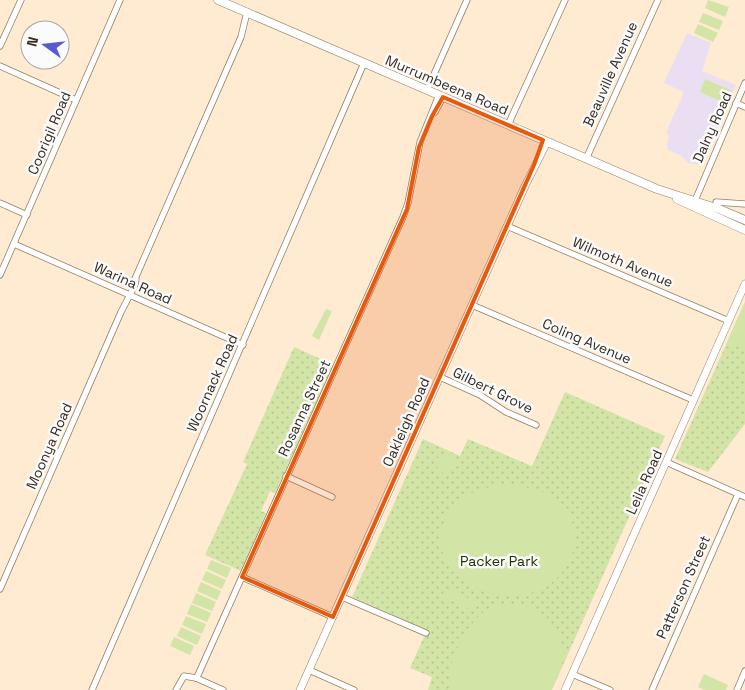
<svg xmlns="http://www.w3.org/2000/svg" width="745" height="690" viewBox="0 0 745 690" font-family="'Space Grotesk',sans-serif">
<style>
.education{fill:#eadef3}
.park{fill:url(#park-dots)}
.garden{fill:#d2e5a7}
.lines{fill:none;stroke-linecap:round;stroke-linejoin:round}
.minor-casing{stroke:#967f63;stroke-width:7}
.tertiary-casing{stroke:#967f63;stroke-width:8}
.secondary-casing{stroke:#967f63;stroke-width:9}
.minor{stroke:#fff;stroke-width:5.5}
.tertiary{stroke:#fff;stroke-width:7}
.secondary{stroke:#fff;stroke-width:8}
.marked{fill:#e8590c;fill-opacity:0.2;stroke:#e8590c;stroke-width:4;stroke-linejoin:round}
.labels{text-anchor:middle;stroke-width:5;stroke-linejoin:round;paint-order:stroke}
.street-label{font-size:14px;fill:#342a1f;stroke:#fbfbfb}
.park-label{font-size:14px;fill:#242f00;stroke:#fbfbfb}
</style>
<defs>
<pattern id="park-dots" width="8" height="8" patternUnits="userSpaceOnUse" patternTransform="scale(1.25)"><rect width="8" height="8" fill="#d2e5a7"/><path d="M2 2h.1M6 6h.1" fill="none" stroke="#b5c58f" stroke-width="1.8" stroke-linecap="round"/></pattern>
</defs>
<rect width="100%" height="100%" fill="#ffead2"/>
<path class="education" d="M687 33 711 43 702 71 736 85 701 165 688 163 680 155 668 150 667 147 669 135 666 133 684 92 664 83Z"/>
<g class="park">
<path d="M745 302V424L708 472 675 459Z"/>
<path d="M294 347 334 365 275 493 270 491 261 511 266 513 241 571 205 555 247 464 243 462Z"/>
<path d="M565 392 665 436 552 690H428L432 677 410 668 427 630 352 597 423 439 460 456 468 439 532 466Z"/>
</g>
<g class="garden">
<path d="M708 0 729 7 725 17 705 8Z"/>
<path d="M703 13 723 21 719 30 699 22Z"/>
<path d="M698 24 718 33 713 42 694 33Z"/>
<path d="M705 79 730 90 725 103 700 92Z"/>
<path d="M745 302V350L727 342Z"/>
<path d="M326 309 332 311 319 340 312 336Z"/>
<path d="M445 454 456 459 448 476 437 470 438 468 434 463 435 458 443 457Z"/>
<path d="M508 485C520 486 534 488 545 493 598 520 574 591 519 595 422 601 412 488 508 485Z"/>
<path d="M211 560 231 568 227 578 207 569Z"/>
<path d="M206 571 226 580 222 589 202 580Z"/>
<path d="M201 582 221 591 217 600 197 591Z"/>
<path d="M443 587 475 601 471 610 444 597Z"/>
<path d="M196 593 216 602 212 611 192 603Z"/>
<path d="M191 604 211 613 207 622 187 614Z"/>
<path d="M511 604C518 605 527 606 534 609 554 618 568 643 562 665 560 673 555 682 551 690H450C444 666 467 621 488 609 495 606 503 605 511 604Z"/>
<path d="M186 616 206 624 202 634 182 625Z"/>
<path d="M181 627 201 636 197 645 177 636Z"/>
<path d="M174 637 194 646 190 655 170 646Z"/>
<path d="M704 674 728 685 726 690H705L698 687Z"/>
</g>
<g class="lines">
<g class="minor-casing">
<g id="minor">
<path d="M0 46 21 0"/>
<path d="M0 66 76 100"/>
<path d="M427 90 467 0"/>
<path d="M736 103 745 107"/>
<path d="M435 112 443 97"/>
<path d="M508 125 565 0"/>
<path d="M586 159 658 0"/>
<path d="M716 202 745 204"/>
<path d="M0 203 27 215"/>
<path d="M694 203 745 83"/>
<path d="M507 226 729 321"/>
<path d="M14 244 243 345"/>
<path d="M0 275 120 0"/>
<path d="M134 281 241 37 247 12"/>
<path d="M472 305 693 400"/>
<path d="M440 377 480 395 506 412 536 425"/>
<path d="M666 462 745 497"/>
<path d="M286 476 332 497"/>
<path d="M242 577 333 617"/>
<path d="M0 589 121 312 135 285 136 279"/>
<path d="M342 597 426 633"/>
<path d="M309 670 354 690"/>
<path d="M572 674 610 690"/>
<path d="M196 678 223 690"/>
<path d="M92 690 364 63"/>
<path d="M176 690 184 676 196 678 198 675 403 217 408 203 420 142 439 95"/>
<path d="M652 690 738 494"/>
<path d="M737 690 745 671"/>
</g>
</g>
<g class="tertiary-casing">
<g id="tertiary">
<path d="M300 690 525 186 547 142"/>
<path d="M565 690 745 284"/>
</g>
</g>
<g class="secondary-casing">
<g id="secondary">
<path d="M218 0 657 189 719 209 745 220"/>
<path d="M677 199 745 230"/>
</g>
</g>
<use href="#minor" class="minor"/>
<use href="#tertiary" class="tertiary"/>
<use href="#secondary" class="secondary"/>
</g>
<path class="marked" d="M443 97 543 140 534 165 333 617 242 577 407 209 419 147 432 116Z"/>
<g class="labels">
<g class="street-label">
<text transform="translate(610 74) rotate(-66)" y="5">Beauville Avenue</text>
<text transform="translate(447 85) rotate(23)" y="5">Murrumbeena Road</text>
<text transform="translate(712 127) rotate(-66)" y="5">Dalny Road</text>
<text transform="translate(49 133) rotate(-67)" y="5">Coorigil Road</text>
<text transform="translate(623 262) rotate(23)" y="5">Wilmoth Avenue</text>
<text transform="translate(133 283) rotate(24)" y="5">Warina Road</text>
<text transform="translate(587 341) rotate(23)" y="5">Coling Avenue</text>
<text transform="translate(212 383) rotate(-66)" y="5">Woornack Road</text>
<text transform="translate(493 390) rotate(26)" y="5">Gilbert Grove</text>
<text transform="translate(304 408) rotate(-65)" y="5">Rosanna Street</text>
<text transform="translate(406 422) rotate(-66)" y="5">Oakleigh Road</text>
<text transform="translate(49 446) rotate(-66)" y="5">Moonya Road</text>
<text transform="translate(644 482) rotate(-66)" y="5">Leila Road</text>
<text transform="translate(683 587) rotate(-66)" y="5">Patterson Street</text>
</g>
<g class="park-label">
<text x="499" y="566">Packer Park</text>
</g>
</g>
<g transform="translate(45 45) rotate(285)"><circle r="24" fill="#fbfbfb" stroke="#aba7a3"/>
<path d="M0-4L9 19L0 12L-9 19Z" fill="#575ad2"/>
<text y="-8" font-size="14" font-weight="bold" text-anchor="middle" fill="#342a1f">N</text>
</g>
</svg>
